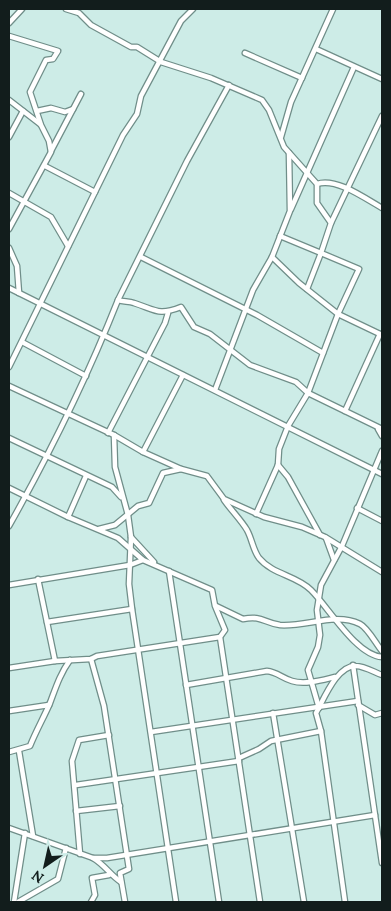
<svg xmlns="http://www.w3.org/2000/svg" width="391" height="911" viewBox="0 0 391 911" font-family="Lora,serif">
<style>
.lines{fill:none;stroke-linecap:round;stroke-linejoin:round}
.minor-casing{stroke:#708e89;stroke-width:7}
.minor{stroke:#fff;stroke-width:4.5}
</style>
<rect width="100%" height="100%" fill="#cdece7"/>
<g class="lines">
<g class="minor-casing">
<g id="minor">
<path d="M66 9 79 13 91 25 131 47H137L161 62 211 78 262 100 269 110 284 147 317 184V203L331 223 321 253 359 269 338 314 308 393 288 426 279 449 278 465 256 514"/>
<path d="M9 23 22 9"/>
<path d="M9 36 58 51 53 59 46 60 30 92 41 125 49 141 51 152 9 229"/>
<path d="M316 49 382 79"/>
<path d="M245 53 302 78"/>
<path d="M9 100 40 124"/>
<path d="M37 111 51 108 65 112 73 109"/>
<path d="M9 137 23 111"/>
<path d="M281 137 291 102 333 9"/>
<path d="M51 151 81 94"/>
<path d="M45 166 95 192"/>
<path d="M317 184C336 177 366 199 382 208"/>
<path d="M9 193 51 217 68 246"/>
<path d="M291 209 354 67"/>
<path d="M331 223 382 116"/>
<path d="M280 236 321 253 307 289"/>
<path d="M9 248 17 266 19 293"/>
<path d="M141 257 257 315 323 353"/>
<path d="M272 257 299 283 338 314 382 335"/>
<path d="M9 288 382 474"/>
<path d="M118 300 187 161 229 85"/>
<path d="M22 342 86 376"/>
<path d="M9 367 123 135 137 114 141 96 181 21 193 9"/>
<path d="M9 386 114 435 143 452 181 469 207 476 224 499 264 517 302 527 325 537 382 572"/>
<path d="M215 390 253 290 272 257 290 211 289 153"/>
<path d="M345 411 380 334"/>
<path d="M378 429 382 436"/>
<path d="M108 433 165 323 168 313"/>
<path d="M114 435 115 467 128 515 131 537 129 584 132 609 176 902"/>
<path d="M9 438 112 487 121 497"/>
<path d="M143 452 183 375"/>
<path d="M278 465 288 477 320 535"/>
<path d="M9 488 68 517 118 538 143 560 212 590 215 606 225 630 220 637 260 902"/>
<path d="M224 500C231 510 241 520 247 530 252 539 253 550 259 558 273 575 296 575 311 590 329 608 356 655 382 657"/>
<path d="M357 508 382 521"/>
<path d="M68 517 86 476"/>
<path d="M9 526C50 453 87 378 118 300 123 302 129 301 134 303 156 310 158 316 181 307L194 327 210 334 250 365 296 382 308 393 382 429"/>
<path d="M99 529 115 525 138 506 149 503 163 473 181 469"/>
<path d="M131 537 154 562"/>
<path d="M326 538 334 560"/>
<path d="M169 571 219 902"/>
<path d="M38 579 55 661"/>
<path d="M9 585 130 565 143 560"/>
<path d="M216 606 243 619C262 615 264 623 280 625 307 627 335 612 360 624 368 628 376 644 382 651"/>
<path d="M47 622 132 609"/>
<path d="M91 659 104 706 129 869 120 873 125 902"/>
<path d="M353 665 382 863"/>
<path d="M9 668 55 661 91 659 97 656 220 637"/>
<path d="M186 685 267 671C277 672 282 678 292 681 305 685 322 680 335 677"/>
<path d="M358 705 375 715 382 713"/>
<path d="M319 708 308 670 318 647 320 635 317 610 321 585 342 546 382 451"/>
<path d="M9 711 49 705"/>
<path d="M273 713 304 902"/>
<path d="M151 732 358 701"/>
<path d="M19 751 33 836"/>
<path d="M9 752 30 746C36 731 44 717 50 703 56 687 60 674 70 660"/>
<path d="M239 758 259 749 271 741 321 731"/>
<path d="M76 785 239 761"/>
<path d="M76 811 120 806"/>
<path d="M9 828 93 858C105 865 110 875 121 882"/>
<path d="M80 854 72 761 79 740 109 735"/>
<path d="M93 858H107L375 815"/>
<path d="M14 902 25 833"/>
<path d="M18 902 58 879 66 848"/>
<path d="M91 902 95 895 92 878 109 875"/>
<path d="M345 902 321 731 316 713C324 699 337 665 356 666 364 666 374 672 382 675"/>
</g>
</g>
<use href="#minor" class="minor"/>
</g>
<rect width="391" height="911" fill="none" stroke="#121d1c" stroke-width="20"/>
<g transform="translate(45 866) rotate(214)" stroke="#cdece7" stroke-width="4" paint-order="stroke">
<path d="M0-4L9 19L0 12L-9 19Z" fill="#121d1c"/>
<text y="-8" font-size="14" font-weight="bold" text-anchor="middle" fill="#121d1c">N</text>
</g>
</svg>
